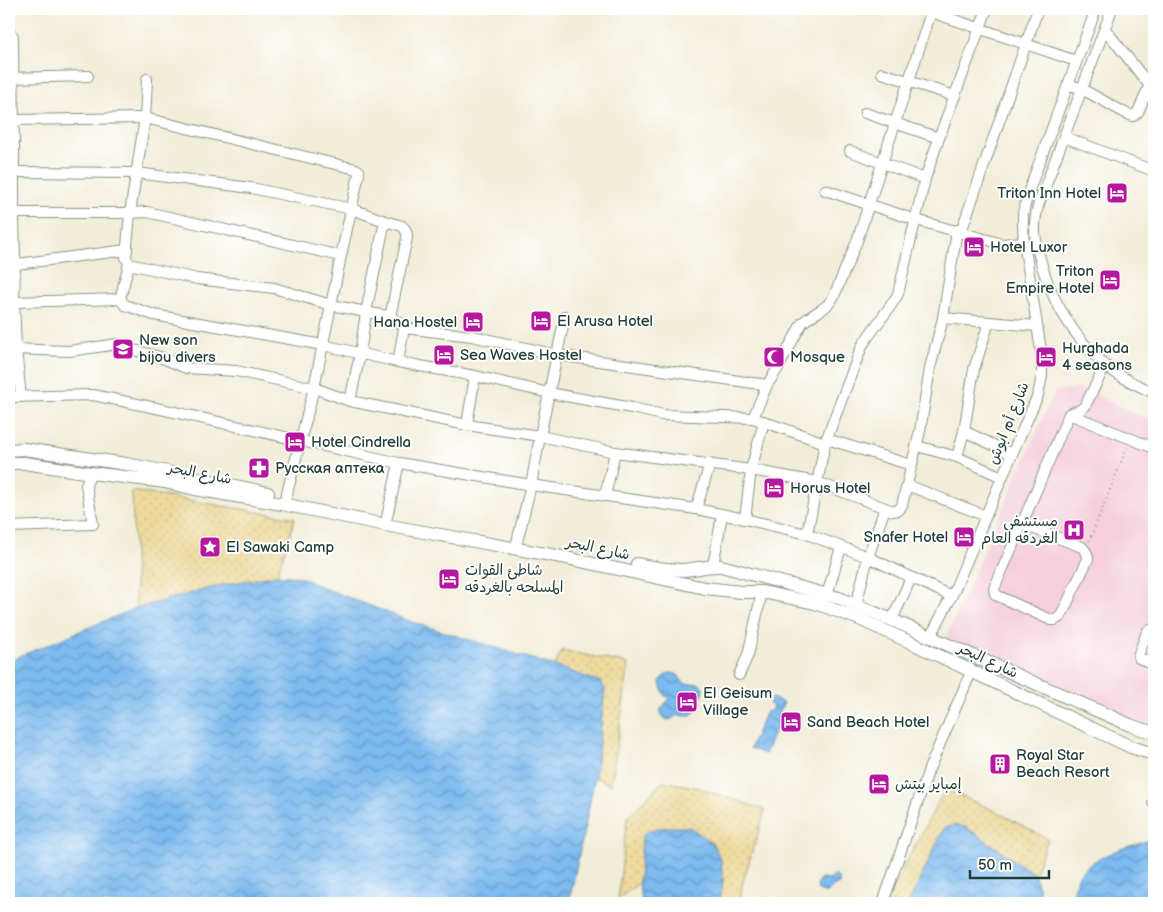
<svg xmlns="http://www.w3.org/2000/svg" width="1163" height="912" viewBox="0 0 1163 912" font-family="'Balsamiq Sans','Playpen Sans Arabic',sans-serif">
<style>
.built{fill:#f5cfdb}
.sand{fill:url(#sand-dots);stroke:#868c69}
.water{fill:url(#water-waves);stroke:#4d7c92}
.lines{fill:none;stroke-linecap:round;stroke-linejoin:round}
.minor-casing{stroke:#889586;stroke-width:12}
.major-casing{stroke:#889586;stroke-width:14}
.path{stroke:#889586;stroke-width:2;stroke-dasharray:1 4;stroke-linecap:butt}
.minor{stroke:#fff;stroke-width:10}
.major{stroke:#fff;stroke-width:12}
.labels{text-anchor:middle;stroke-width:4;stroke-linejoin:round;paint-order:stroke}
.poi-label{font-size:15px;fill:#1f3d34;stroke:#fff;text-anchor:start}
.street-label{font-size:15px;fill:#1f3d34;stroke:#fff}
</style>
<defs>
<pattern id="sand-dots" width="8" height="8" patternUnits="userSpaceOnUse" patternTransform="scale(1.25)"><rect width="8" height="8" fill="#eeda9e"/><path d="M2 2h.1M6 6h.1" fill="none" stroke="#ccbc89" stroke-width="1.8" stroke-linecap="round"/></pattern>
<pattern id="water-waves" width="16" height="10" patternUnits="userSpaceOnUse" patternTransform="scale(1.25)"><rect width="16" height="10" fill="#7bbaef"/><path d="M0 5q4-4 8 0t8 0" fill="none" stroke="#6498c2"/></pattern>
</defs>
<rect width="100%" height="100%" fill="#fff"/>
<filter id="ink" filterUnits="userSpaceOnUse"><feTurbulence type="fractalNoise" baseFrequency=".02" numOctaves="2"/><feDisplacementMap in="SourceGraphic" scale="10" xChannelSelector="R" yChannelSelector="G"/><feConvolveMatrix kernelMatrix="1 2 1 2 8 2 1 2 1" color-interpolation-filters="sRGB"/></filter>
<filter id="wash" filterUnits="userSpaceOnUse"><feTurbulence type="fractalNoise" baseFrequency=".0096" numOctaves="4" result="noise"/><feDisplacementMap in="SourceGraphic" scale="20" xChannelSelector="R" yChannelSelector="G"/><feGaussianBlur stdDeviation="1.12" result="paint"/><feColorMatrix in="noise" values="0 0 0 0 0 0 0 0 0 0 0 0 0 0 0 0 0 1.4 0 .05"/><feComposite in="paint" operator="in"/></filter>
<g filter="url(#wash)">
<rect width="100%" height="100%" fill="#f2edd8"/>
<path class="built" d="M1078 387 1154 422V726H1148L1123 715 946 637 1055 391Z"/>
<g class="sand">
<path d="M132 491 295 518 277 575 218 586 136 608Z"/>
<path d="M562 650 629 664 611 785 595 777 605 689 555 666Z"/>
<path d="M663 781 699 788 765 810 742 885 740 903H720L723 879 642 838 639 883 618 899 627 818Z"/>
<path d="M945 789 995 811 1048 839 1034 874 966 827 944 828 909 903H885Z"/>
</g>
<g class="water">
<path d="M277 575 300 577 319 586 412 622 555 666 601 682 605 689 595 777 569 903H9V788L13 785 14 774 9 706 10 663 20 656 136 608 218 586Z"/>
<path d="M669 673H673L678 675 682 681 686 684C694 684 706 680 703 695L697 701 695 712 690 715 686 716 677 715 672 719 667 720 661 715V709L669 699V697L665 696 661 687 660 682 663 677Z"/>
<path d="M772 698 784 703 778 715 781 717 765 754 750 748 766 711 770 712 773 706 769 704Z"/>
<path d="M955 825 966 827 1034 874 1039 890 1036 903H909L944 828Z"/>
<path d="M667 827H690L713 844 721 860 723 879 720 903H641L639 883 642 837 648 830Z"/>
<path d="M1154 839V903H1072C1074 895 1074 884 1078 877 1090 856 1132 845 1154 839Z"/>
<path d="M833 876H835L839 878V884L834 886 827 893H823L818 890 817 885 819 880 823 878 830 880Z"/>
</g>
</g>
<g filter="url(#ink)">
<g class="lines">
<g class="minor-casing">
<g id="minor">
<path d="M1112 9 1039 203C1037 210 1035 217 1035 225 1034 235 1037 245 1039 255 1049 297 1073 337 1105 365 1119 377 1137 385 1154 393"/>
<path d="M931 12 1076 61"/>
<path d="M1105 29 1150 86 1153 88"/>
<path d="M13 36 14 146V213L15 265 14 302 16 349 21 397"/>
<path d="M882 73 955 96"/>
<path d="M9 78 88 76"/>
<path d="M1068 84 1082 89 1127 114 1133 116 1138 112 1154 75"/>
<path d="M865 113 939 138"/>
<path d="M14 120 145 118 356 169 359 171V174L341 256 314 388 286 497"/>
<path d="M1064 137 1154 171"/>
<path d="M850 151 925 179"/>
<path d="M9 172 137 173 251 188 352 209 385 221 402 226 405 229 407 234V238L390 317"/>
<path d="M825 190 916 220 999 243 1002 244 1024 242"/>
<path d="M9 213H130L147 212 341 256"/>
<path d="M961 232 1038 9"/>
<path d="M129 264 197 279 274 288 331 305 366 312 385 221"/>
<path d="M9 265 127 250"/>
<path d="M120 299 129 264 126 257 130 213 145 118 147 79"/>
<path d="M14 302 120 299 125 305 154 315 323 345 398 362 404 328"/>
<path d="M943 318 1036 326"/>
<path d="M9 349 69 351 118 344 126 348 160 357 186 368 236 371 314 388 350 401 467 425 540 436 615 452 751 470 817 482 893 511 899 510 902 505 920 431 930 368 943 318 957 230"/>
<path d="M398 362 475 376 549 393 632 408 663 415 753 418 825 443"/>
<path d="M9 397 93 395 161 409 399 463 531 485 696 509 745 519 807 534 868 557 951 596"/>
<path d="M350 401 360 354 366 312C379 315 397 315 404 328L472 336 557 355 767 385"/>
<path d="M1069 414 1154 448"/>
<path d="M753 418 767 385 778 368 802 323C814 312 826 311 834 296L857 241 932 9"/>
<path d="M467 425 475 376"/>
<path d="M964 431 1012 454"/>
<path d="M827 439 911 465"/>
<path d="M917 446 957 457 1002 477"/>
<path d="M957 457 964 431 974 369 989 322"/>
<path d="M907 485 986 516"/>
<path d="M605 496 615 452"/>
<path d="M696 509 710 464"/>
<path d="M387 517 399 463"/>
<path d="M745 519 751 470 764 421"/>
<path d="M1022 524 1082 547C1086 551 1088 554 1088 559L1061 616 1055 620H1051L998 596 995 594 994 589 1069 414 1080 410 1085 406 1105 366"/>
<path d="M9 527 93 524 86 485 91 473"/>
<path d="M807 534 825 443 862 346C873 328 888 312 898 294L925 179 939 138 987 9"/>
<path d="M517 542 531 485 540 436 565 316"/>
<path d="M713 566 722 515"/>
<path d="M827 595 841 547"/>
<path d="M856 605 868 557 885 508"/>
<path d="M892 620 911 578"/>
<path d="M1154 630H1150L1147 632 1138 656 1139 658 1154 665"/>
<path d="M931 636 954 591 1012 454 1038 395 1042 376V357L1024 242 1023 225V213L1028 193 1096 9"/>
<path d="M739 675 748 655 762 592"/>
<path d="M1153 803 1154 804"/>
<path d="M883 903 929 769 972 670"/>
</g>
</g>
<g class="major-casing">
<g id="major">
<path d="M9 450 24 449 126 464 188 476 268 493"/>
<path d="M9 463H24L91 473 165 482 195 489 282 504 396 527 562 557 705 588 741 592H762L815 603 857 618 912 643 1131 747 1147 752H1154"/>
<path d="M637 564C651 567 666 569 681 570 694 570 707 565 721 566L839 598 892 620 1130 725 1144 730 1154 732"/>
</g>
</g>
<path class="path" d="M1089 541 1127 448"/>
<use href="#minor" class="minor"/>
<use href="#major" class="major"/>
</g>
</g>
<defs>
<g id="hotel-square" transform="scale(1.125)"><rect x="-9" y="-9" width="18" height="18" rx="4" fill="#b5179e" stroke="#fff"/><path d="M-6-4.5h1.5V1H6V5H4.5V3h-9V5H-6ZM-4 0a1.8 1.8 0 1 1 3.6 0ZM.5 0V-2.5h3Q6-2.5 6 0Z" fill="#fff"/></g>
<g id="school-square" transform="scale(1.125)"><rect x="-9" y="-9" width="18" height="18" rx="4" fill="#b5179e" stroke="#fff"/><path d="M0-5L7-2L0 1L-7-2ZM-4 1L0 2.5L4 1V4Q0 6-4 4Z" fill="#fff"/></g>
<g id="mosque-square" transform="scale(1.125)"><rect x="-9" y="-9" width="18" height="18" rx="4" fill="#b5179e" stroke="#fff"/><path d="M3.5-4.9A6 6 0 1 0 3.5 4.9A5 5 0 1 1 3.5-4.9Z" fill="#fff"/></g>
<g id="pharmacy-square" transform="scale(1.125)"><rect x="-9" y="-9" width="18" height="18" rx="4" fill="#b5179e" stroke="#fff"/><path d="M-2-6h4v4h4v4h-4v4h-4v-4h-4v-4h4Z" fill="#fff"/></g>
<g id="hospital-square" transform="scale(1.125)"><rect x="-9" y="-9" width="18" height="18" rx="4" fill="#b5179e" stroke="#fff"/><path d="M-5-5h3v3.5h4V-5h3V5h-3V1.5h-4V5h-3Z" fill="#fff"/></g>
<g id="sight-square" transform="scale(1.125)"><rect x="-9" y="-9" width="18" height="18" rx="4" fill="#b5179e" stroke="#fff"/><path d="M0-6L1.8-2.2L6-1.7L2.9 1.2L3.7 5.4L0 3.3L-3.7 5.4L-2.9 1.2L-6-1.7L-1.8-2.2Z" fill="#fff"/></g>
<g id="building-square" transform="scale(1.125)"><rect x="-9" y="-9" width="18" height="18" rx="4" fill="#b5179e" stroke="#fff"/><path d="M-4-6H4V6H1V3H-1V6H-4ZM-2.5-4.3h1.7v1.8h-1.7ZM.8-4.3h1.7v1.8H.8ZM-2.5-1h1.7V.8h-1.7ZM.8-1h1.7V.8H.8Z" fill="#fff"/></g>
</defs>
<g fill-rule="evenodd">
<use href="#hotel-square" x="1117" y="193"/>
<use href="#hotel-square" x="974" y="247"/>
<use href="#hotel-square" x="1110" y="280"/>
<use href="#hotel-square" x="541" y="321"/>
<use href="#hotel-square" x="473" y="322"/>
<use href="#school-square" x="123" y="349"/>
<use href="#hotel-square" x="444" y="355"/>
<use href="#mosque-square" x="774" y="357"/>
<use href="#hotel-square" x="1046" y="357"/>
<use href="#hotel-square" x="295" y="442"/>
<use href="#pharmacy-square" x="259" y="468"/>
<use href="#hotel-square" x="774" y="488"/>
<use href="#hospital-square" x="1074" y="530"/>
<use href="#hotel-square" x="964" y="537"/>
<use href="#sight-square" x="210" y="547"/>
<use href="#hotel-square" x="449" y="579"/>
<use href="#hotel-square" x="687" y="702"/>
<use href="#hotel-square" x="791" y="722"/>
<use href="#building-square" x="1000" y="764"/>
<use href="#hotel-square" x="879" y="784"/>
</g>
<g class="labels">
<g class="poi-label">
<text x="1101" y="198" text-anchor="end">Triton Inn Hotel</text>
<text x="990" y="252">Hotel Luxor</text>
<text x="1094" y="276" text-anchor="end">Triton<tspan x="1094" dy="17">Empire Hotel</tspan></text>
<text x="557" y="326">El Arusa Hotel</text>
<text x="457" y="327" text-anchor="end">Hana Hostel</text>
<text x="139" y="345">New son<tspan x="139" dy="17">bijou divers</tspan></text>
<text x="1062" y="353">Hurghada<tspan x="1062" dy="17">4 seasons</tspan></text>
<text x="460" y="360">Sea Waves Hostel</text>
<text x="790" y="362">Mosque</text>
<text x="311" y="447">Hotel Cindrella</text>
<text x="275" y="473">Русская аптека</text>
<text x="790" y="493">Horus Hotel</text>
<text x="1058" y="526" text-anchor="end">مستشفي<tspan x="1058" dy="17">الغردقه العام</tspan></text>
<text x="948" y="542" text-anchor="end">Snafer Hotel</text>
<text x="226" y="552">El Sawaki Camp</text>
<text x="465" y="575">شاطئ القوات<tspan x="465" dy="17">المسلحه بالغردقه</tspan></text>
<text x="703" y="698">El Geisum<tspan x="703" dy="17">Village</tspan></text>
<text x="807" y="727">Sand Beach Hotel</text>
<text x="1016" y="760">Royal Star<tspan x="1016" dy="17">Beach Resort</tspan></text>
<text x="895" y="789">إمباير بيتش</text>
</g>
<g class="street-label">
<text transform="translate(1008 423) rotate(-68)" y="5">شارع أم ابوش</text>
<text transform="translate(200 473) rotate(11)" y="5">شارع البحر</text>
<text transform="translate(598 548) rotate(12)" y="5">شارع البحر</text>
<text transform="translate(988 660) rotate(25)" y="5">شارع البحر</text>
</g>
</g>
<rect width="1163" height="912" fill="none" stroke="#fff" stroke-width="30"/>
<path d="M970 870v8h79v-8" fill="none" stroke="#1f3d34" stroke-width="2.5"/>
<text x="978" y="870" font-size="15" fill="#1f3d34" stroke="#ffffff" stroke-width="4" paint-order="stroke">50 m</text>
</svg>
